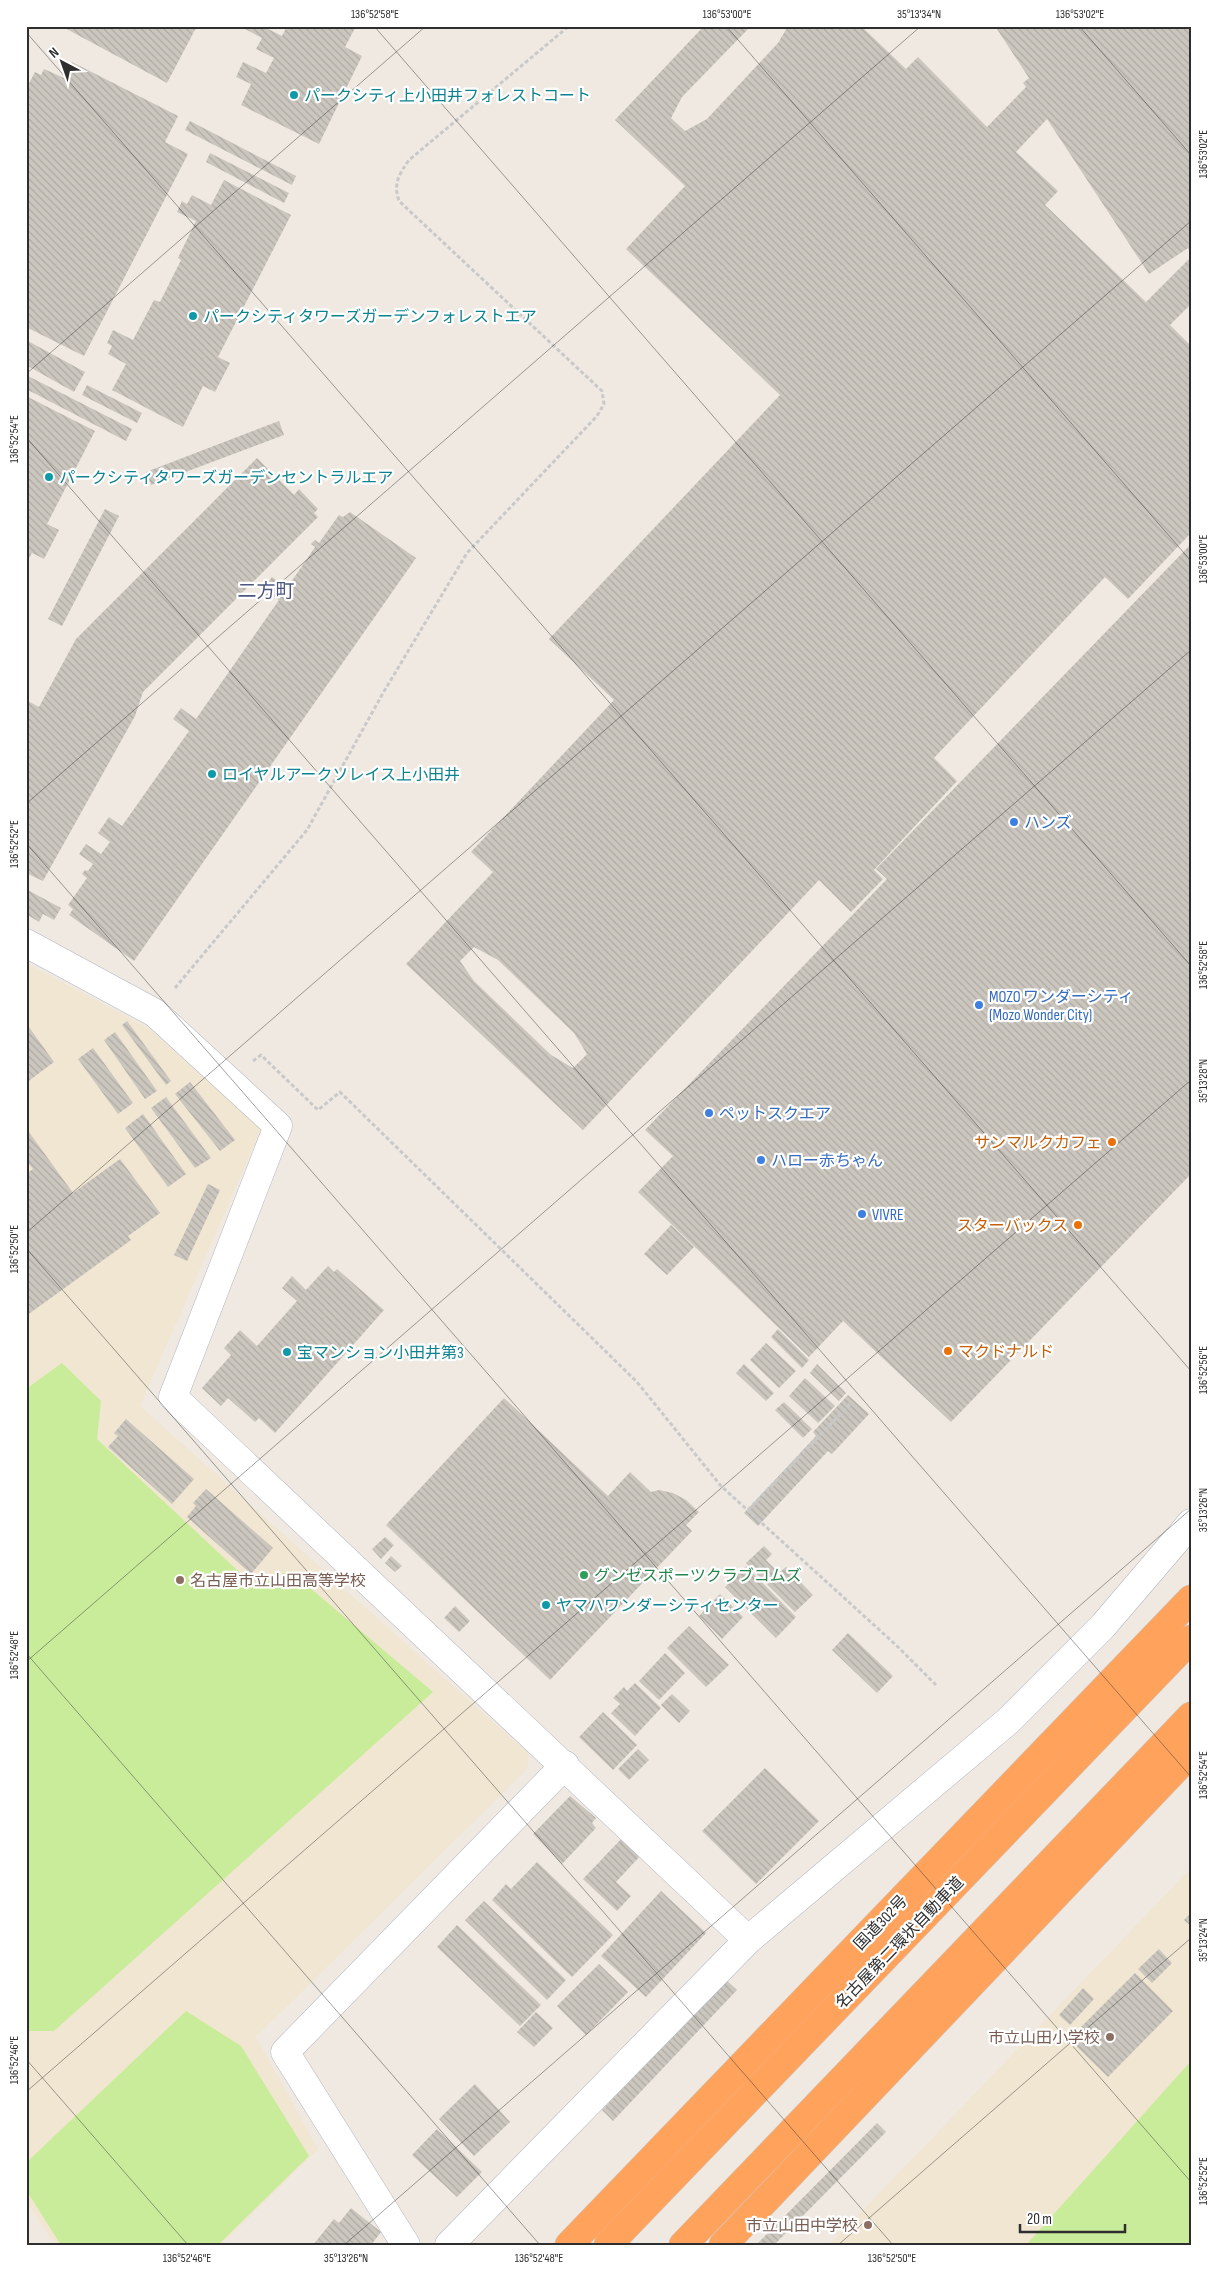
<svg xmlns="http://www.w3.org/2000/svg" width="1217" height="2271" viewBox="0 0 1217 2271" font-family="'Sofia Sans Condensed','Noto Sans JP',sans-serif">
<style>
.education{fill:#f0e6d1}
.pitch{fill:#c9ec9a}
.building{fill:url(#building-back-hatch);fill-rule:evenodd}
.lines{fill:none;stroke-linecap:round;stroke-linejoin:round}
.minor-casing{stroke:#b4b7c1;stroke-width:29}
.highway-casing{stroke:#c9c9c9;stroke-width:29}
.path{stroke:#c9c9c9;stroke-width:3;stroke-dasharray:4 2.5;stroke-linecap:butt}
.minor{stroke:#fff;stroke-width:28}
.highway{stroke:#ffa35c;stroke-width:28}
.ticks{fill:none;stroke:#2e2e2e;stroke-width:1;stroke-opacity:0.45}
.culture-dot{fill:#0f9aa8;stroke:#fff;stroke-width:2}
.shop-dot{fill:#3f7fe0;stroke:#fff;stroke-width:2}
.food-dot{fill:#e8710a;stroke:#fff;stroke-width:2}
.leisure-dot{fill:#2e9e5b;stroke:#fff;stroke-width:2}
.education-dot{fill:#8d6e63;stroke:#fff;stroke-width:2}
.labels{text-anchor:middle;stroke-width:4.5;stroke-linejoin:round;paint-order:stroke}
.culture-label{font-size:16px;fill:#0d838f;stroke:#fff;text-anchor:start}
.shop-label{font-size:16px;fill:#366cbe;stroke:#fff;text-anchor:start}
.food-label{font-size:16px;fill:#c56008;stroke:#fff;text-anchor:end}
.leisure-label{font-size:16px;fill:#27864d;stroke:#fff;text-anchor:start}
.education-label{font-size:16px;fill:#785e54;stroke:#fff;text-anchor:end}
.street-label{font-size:16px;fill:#2e2e2e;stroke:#fff}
.quarter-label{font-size:19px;fill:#4d5680;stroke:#fff}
.neatline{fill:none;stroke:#2e2e2e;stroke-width:2}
.ticks-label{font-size:12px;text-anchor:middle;fill:#2e2e2e}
</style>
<defs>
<pattern id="building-back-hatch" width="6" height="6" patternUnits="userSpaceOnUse" patternTransform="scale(1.25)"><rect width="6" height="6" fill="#cbc7bf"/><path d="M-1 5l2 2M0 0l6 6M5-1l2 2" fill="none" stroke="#afaba4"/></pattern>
</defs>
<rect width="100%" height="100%" fill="#efe9e1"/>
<g class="education">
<path d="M26 963 148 1028 261 1129 140 1406 529 1754 527 1769 256 2037 318 2149 221 2245H55L26 2201Z"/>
<path d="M1191 1868V2245H829L868 2205Z"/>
</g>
<g class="pitch">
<path d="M62 1363 101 1401 97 1439 252 1584 290 1571 433 1692 54 2031H26V1389Z"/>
<path d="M186 2011 241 2046 309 2156 218 2245H61L26 2190V2163Z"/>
<path d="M1191 2061V2245H1026Z"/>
</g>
<g class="building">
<path d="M61 26H197L167 83Z"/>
<path d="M244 26H262L282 36 287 26H356L345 47 362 56 319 144 241 105 251 84 236 77 243 62 266 73 274 58 256 49 262 38 245 29Z"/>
<path d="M704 26H751L682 97 671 118 685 131 707 119 778 43 788 26H861L906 69 918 57 987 127 1026 87 1023 83 1029 78 995 26H1191V253L1188 248 1149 274 1047 119 1016 152 1058 191 1045 205 1146 302 1191 257V304L1170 325 1191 346V533L1128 599 1105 577 934 758 957 781 874 870 883 879 851 912 819 880 583 1130 406 964 493 872 471 852 614 700 549 639 780 395 626 249 685 186 615 120ZM474 947 498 960 574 1033 587 1054 573 1068 551 1055 474 981 460 961Z"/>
<path d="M72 62 178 116 165 142 188 154 84 356 26 327V89L35 72 41 75 44 69 64 78Z"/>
<path d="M190 121 296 176 292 185 185 130Z"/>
<path d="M210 153 289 193 284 203 206 162Z"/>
<path d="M224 180 291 215 218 357 230 363 215 392 203 386 183 427 112 390 126 364 108 354 112 346 107 343 113 330 133 340 154 300 160 302 181 260 178 258 196 221 177 212 182 201 187 204 192 195 211 205Z"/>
<path d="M26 340 85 372 74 392 26 365Z"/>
<path d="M26 375 132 429 126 441 26 389Z"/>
<path d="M87 385 142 413 137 423 82 395Z"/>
<path d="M26 396 95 431 47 524 59 530 44 559 32 553 26 564Z"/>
<path d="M279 421 284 435 151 485 146 472Z"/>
<path d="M257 458 294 495 299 489 318 509 314 513 318 517 143 692 135 716 43 881 26 873V700L39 707 76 639Z"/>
<path d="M105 509 119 516 62 626 48 619Z"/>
<path d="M350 512 416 558 134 961 69 915 73 909 68 905 87 878 82 874 85 870 88 871 93 864 79 854 86 844 101 854 110 842 98 833 109 817 122 826 189 731 173 719 181 708 196 719 279 600 263 589 272 577 287 588 315 547 311 544 315 540 319 543 339 515 343 517Z"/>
<path d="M1191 544V1174L951 1422 843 1321 809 1357 638 1192 673 1156 645 1130 887 879 876 869Z"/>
<path d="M26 889 61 908 54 920 43 914 39 922 26 914Z"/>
<path d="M127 1021 171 1081 166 1085 122 1025Z"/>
<path d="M26 1023 54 1062 26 1083Z"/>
<path d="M115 1032 157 1091 145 1099 104 1040Z"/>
<path d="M93 1048 133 1103 118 1114 78 1059Z"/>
<path d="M190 1082 235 1140 220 1151 175 1094Z"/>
<path d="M166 1097 211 1158 195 1168 151 1108Z"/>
<path d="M143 1114 186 1174 168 1187 125 1128Z"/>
<path d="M26 1128 73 1193 120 1159 160 1213 128 1236 131 1240 26 1316V1174L33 1169 26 1160Z"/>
<path d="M208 1184 220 1190 187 1261 174 1255Z"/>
<path d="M671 1225 694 1247 667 1275 644 1254Z"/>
<path d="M328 1266 334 1272 337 1269 384 1310 275 1433 259 1418 255 1422 228 1398 221 1406 202 1388 231 1355 224 1348 240 1330 257 1346 297 1301 282 1288 292 1276 306 1290Z"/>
<path d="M778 1329 809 1360 802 1368 771 1337Z"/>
<path d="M766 1343 796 1371 779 1388 750 1360Z"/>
<path d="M744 1364 774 1393 766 1401 736 1373Z"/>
<path d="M817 1364 846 1393 839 1401 810 1373Z"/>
<path d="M805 1378 835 1406 818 1423 789 1396Z"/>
<path d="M848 1395 869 1414 832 1454 828 1451 758 1526 744 1513 816 1436 813 1432Z"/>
<path d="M504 1398 608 1496 630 1472 651 1492 659 1490 673 1493 686 1500 699 1512 686 1525 692 1531 550 1680 386 1525Z"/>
<path d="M784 1402 812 1429 803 1438 775 1410Z"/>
<path d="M126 1419 194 1479 172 1504 108 1447 118 1436 114 1433Z"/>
<path d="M206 1489 273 1548 251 1574 187 1517 196 1506 193 1503Z"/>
<path d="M385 1537 394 1545 381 1559 372 1549Z"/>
<path d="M764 1546 772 1554 766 1560 779 1573 786 1567 813 1595 795 1612 746 1563Z"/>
<path d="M391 1556 402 1566 395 1572 385 1563Z"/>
<path d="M746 1566 796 1617 776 1638 725 1587Z"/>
<path d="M720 1594 743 1617 722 1639 699 1616Z"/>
<path d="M455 1606 470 1621 459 1632 444 1618Z"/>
<path d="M689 1626 729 1665 706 1687 667 1648Z"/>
<path d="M848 1633 893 1676 877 1693 832 1650Z"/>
<path d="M665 1653 685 1673 659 1700 639 1681Z"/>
<path d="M635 1683 661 1708 635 1736 611 1713 620 1704 613 1698 624 1687 627 1691Z"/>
<path d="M672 1694 690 1711 679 1723 661 1705Z"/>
<path d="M603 1712 637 1745 613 1770 579 1737Z"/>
<path d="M638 1749 649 1760 629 1780 618 1769Z"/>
<path d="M765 1768 819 1821 756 1884 702 1831Z"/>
<path d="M570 1796 596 1818 592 1823 596 1828 562 1864 533 1834Z"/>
<path d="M623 1837 641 1855 616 1882 631 1896 617 1911 583 1879Z"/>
<path d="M537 1862 613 1935 572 1977 492 1900 506 1884 511 1889Z"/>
<path d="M661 1891 706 1933 646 1997 601 1956Z"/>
<path d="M484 1901 566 1980 547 2000 465 1920Z"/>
<path d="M1191 1913V1926L1184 1920Z"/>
<path d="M457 1925 541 2005 520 2026 437 1947Z"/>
<path d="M1159 1949 1172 1963 1152 1983 1138 1969Z"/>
<path d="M599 1964 628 1992 586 2035 557 2006Z"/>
<path d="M1135 1973 1173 2011 1108 2077 1069 2039Z"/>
<path d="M726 1980 737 1990 613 2121 602 2110Z"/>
<path d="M1083 1988 1094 1999 1070 2025 1059 2015Z"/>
<path d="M536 2012 553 2028 534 2047 517 2032Z"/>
<path d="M475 2084 510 2122 474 2156 439 2119Z"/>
<path d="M877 2123 886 2132 774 2245H756Z"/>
<path d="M437 2129 482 2172 457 2197 412 2155Z"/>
<path d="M351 2208 381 2232 371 2245H313L334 2219 339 2223Z"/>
</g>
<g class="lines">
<g class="minor-casing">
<g id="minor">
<path d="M26 943 155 1013 278 1126 173 1397 748 1940"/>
<path d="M406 2245 285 2052 565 1765"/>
<path d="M449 2245 748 1940 1008 1721 1103 1626 1191 1523"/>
</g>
</g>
<g class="highway-casing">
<g id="highway">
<path d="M569 2245 1191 1599"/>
<path d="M608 2245 1191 1639"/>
<path d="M683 2245 1191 1716"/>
<path d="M723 2245 1191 1753"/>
</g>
</g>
<g class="path">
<path d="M175 988 307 830 383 693 467 553 597 416 604 404 602 391 399 201C393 184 399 174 409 160L569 26"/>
<path d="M253 1061 261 1055 318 1110 340 1092 637 1382 721 1486 896 1645 936 1685"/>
<path d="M748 1510 851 1403"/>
</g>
<use href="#minor" class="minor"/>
<use href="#highway" class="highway"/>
</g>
<path class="ticks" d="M374 26 1191 966M726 26 1191 561M1079 26 1191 155M26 32 1191 1371M26 374 426 26M26 437 1191 1777M26 804 921 26M26 843 1191 2182M26 1233 1191 221M26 1248 893 2245M26 1653 540 2245M26 1662 1191 650M26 2059 188 2245M26 2092 1191 1080M344 2245 1191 1509M838 2245 1191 1938"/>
<g class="culture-dot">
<circle cx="294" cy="95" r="5"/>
<circle cx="193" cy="316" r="5"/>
<circle cx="49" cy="477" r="5"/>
<circle cx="212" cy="774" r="5"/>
<circle cx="287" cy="1352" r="5"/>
<circle cx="546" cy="1605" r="5"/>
</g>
<g class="shop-dot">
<circle cx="1014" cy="822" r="5"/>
<circle cx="979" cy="1005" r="5"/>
<circle cx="709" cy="1113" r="5"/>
<circle cx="761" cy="1160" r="5"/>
<circle cx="862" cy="1214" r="5"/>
</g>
<g class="food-dot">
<circle cx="1112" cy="1142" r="5"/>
<circle cx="1078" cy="1225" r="5"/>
<circle cx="948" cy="1351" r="5"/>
</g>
<circle class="leisure-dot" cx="584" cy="1575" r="5"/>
<g class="education-dot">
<circle cx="180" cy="1580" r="5"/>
<circle cx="1110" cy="2037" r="5"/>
<circle cx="868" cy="2225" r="5"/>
</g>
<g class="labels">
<g class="culture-label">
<text x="304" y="101">パークシティ上小田井フォレストコート</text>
<text x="203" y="322">パークシティタワーズガーデンフォレストエア</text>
<text x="59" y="483">パークシティタワーズガーデンセントラルエア</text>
<text x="222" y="780">ロイヤルアークソレイス上小田井</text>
<text x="297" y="1358">宝マンション小田井第3</text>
<text x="556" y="1611">ヤマハワンダーシティセンター</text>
</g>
<g class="shop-label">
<text x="1024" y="828">ハンズ</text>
<text x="989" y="1002">MOZO ワンダーシティ<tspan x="989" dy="18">(Mozo Wonder City)</tspan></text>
<text x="719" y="1119">ペットスクエア</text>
<text x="771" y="1166">ハロー赤ちゃん</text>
<text x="872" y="1220">VIVRE</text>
</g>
<g class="food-label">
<text x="1102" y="1148">サンマルクカフェ</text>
<text x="1068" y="1231">スターバックス</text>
<text x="958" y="1357" text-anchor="start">マクドナルド</text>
</g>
<g class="leisure-label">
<text x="594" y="1581">グンゼスポーツクラブコムズ</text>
</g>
<g class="education-label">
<text x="190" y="1586" text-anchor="start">名古屋市立山田高等学校</text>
<text x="1100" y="2043">市立山田小学校</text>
<text x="858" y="2231">市立山田中学校</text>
</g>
<g class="street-label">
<text transform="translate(880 1922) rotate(-46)" y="6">国道302号</text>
<text transform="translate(899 1942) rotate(-46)" y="6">名古屋第二環状自動車道</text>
</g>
<g class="quarter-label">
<text x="266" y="597">二方町</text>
</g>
</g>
<rect width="1217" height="2271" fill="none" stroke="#ffffff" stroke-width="55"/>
<g transform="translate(62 62) rotate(319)" stroke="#ffffff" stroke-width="4" paint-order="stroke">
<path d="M0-4L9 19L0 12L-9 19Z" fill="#2e2e2e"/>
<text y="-8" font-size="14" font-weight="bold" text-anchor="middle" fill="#2e2e2e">N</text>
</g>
<path d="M1020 2224v8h105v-8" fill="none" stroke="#2e2e2e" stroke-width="2.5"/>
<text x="1027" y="2224" font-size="15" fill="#2e2e2e" stroke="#ffffff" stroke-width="4" paint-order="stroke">20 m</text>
<rect x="28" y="28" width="1162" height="2216" class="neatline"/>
<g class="ticks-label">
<text x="375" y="18">136°52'58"E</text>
<text x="727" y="18">136°53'00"E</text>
<text x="919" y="18">35°13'34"N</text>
<text x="1080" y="18">136°53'02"E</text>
<text transform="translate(1203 154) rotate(-90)" y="4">136°53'02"E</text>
<text transform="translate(14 439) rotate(-90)" y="4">136°52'54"E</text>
<text transform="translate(1203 559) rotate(-90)" y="4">136°53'00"E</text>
<text transform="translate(14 844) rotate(-90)" y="4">136°52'52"E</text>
<text transform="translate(1203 965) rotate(-90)" y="4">136°52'58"E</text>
<text transform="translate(1203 1081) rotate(-90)" y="4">35°13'28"N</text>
<text transform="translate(14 1249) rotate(-90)" y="4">136°52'50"E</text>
<text transform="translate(1203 1370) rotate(-90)" y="4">136°52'56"E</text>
<text transform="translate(1203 1510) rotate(-90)" y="4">35°13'26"N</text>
<text transform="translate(14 1655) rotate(-90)" y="4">136°52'48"E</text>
<text transform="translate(1203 1775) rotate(-90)" y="4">136°52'54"E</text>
<text transform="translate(1203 1940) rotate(-90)" y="4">35°13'24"N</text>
<text transform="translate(14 2060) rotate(-90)" y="4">136°52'46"E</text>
<text transform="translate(1203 2181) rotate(-90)" y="4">136°52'52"E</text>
<text x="187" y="2262">136°52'46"E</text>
<text x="346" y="2262">35°13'26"N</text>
<text x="539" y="2262">136°52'48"E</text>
<text x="892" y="2262">136°52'50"E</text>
</g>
</svg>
